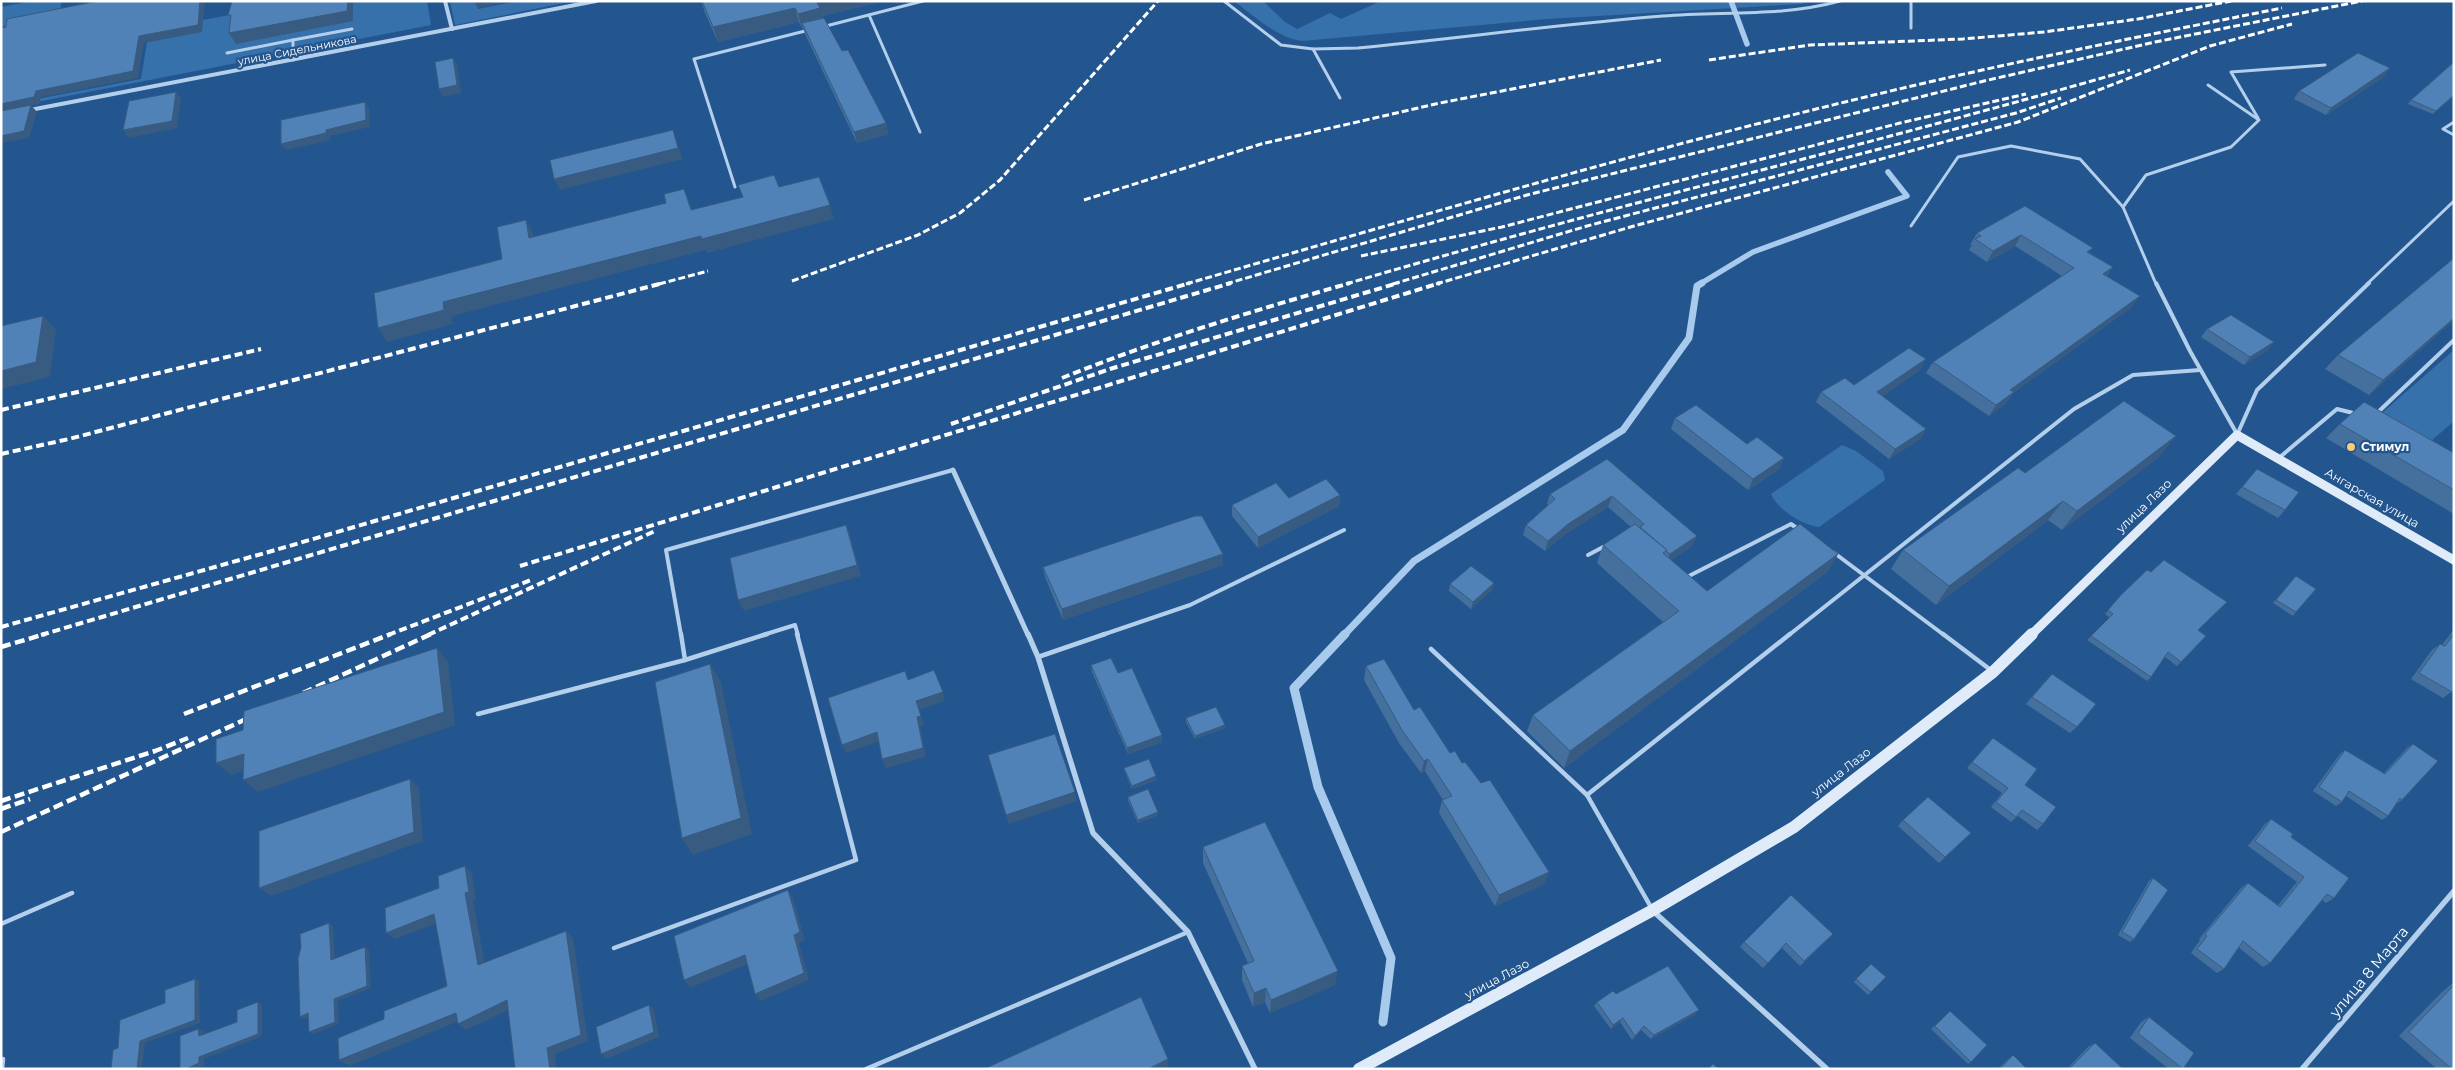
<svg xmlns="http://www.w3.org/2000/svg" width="2455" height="1070" viewBox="0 0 2455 1070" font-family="Montserrat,sans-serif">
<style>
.green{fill:#3771ac}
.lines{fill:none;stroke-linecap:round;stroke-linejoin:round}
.stream-far2{stroke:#a7caed;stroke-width:5.5}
.stream-far1{stroke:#a7caed;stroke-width:7}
.stream{stroke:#a7caed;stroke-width:9}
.lane-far2{stroke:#b3cfec;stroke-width:3}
.lane-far1{stroke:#b3cfec;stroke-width:4}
.lane{stroke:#b3cfec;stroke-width:4.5}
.street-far2{stroke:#b3cfec;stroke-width:4}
.street-far1{stroke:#b3cfec;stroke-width:5}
.street{stroke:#b3cfec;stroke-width:5.5}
.secondary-far1{stroke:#dfebf9;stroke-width:9}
.secondary{stroke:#dfebf9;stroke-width:12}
.rail-far2{stroke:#fff;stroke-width:3;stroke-dasharray:7 3;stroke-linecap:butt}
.rail-far1{stroke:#fff;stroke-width:4;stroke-dasharray:8 4;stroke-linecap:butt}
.rail{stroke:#fff;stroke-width:4.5;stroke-dasharray:10 4.5;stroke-linecap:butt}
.wall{fill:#45709e}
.shaded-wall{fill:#385b81}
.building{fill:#5082b8;stroke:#385b81}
.poi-dot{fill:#f7cd76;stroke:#23568f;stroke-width:2}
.labels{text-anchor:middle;stroke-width:4.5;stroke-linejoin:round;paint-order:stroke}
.far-street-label{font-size:11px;fill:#fff;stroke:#23568f}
.poi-label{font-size:12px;font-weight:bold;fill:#fff;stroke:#23568f;text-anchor:start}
.street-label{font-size:12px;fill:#fff;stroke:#23568f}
.near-street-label{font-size:15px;fill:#fff;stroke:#23568f}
</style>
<rect width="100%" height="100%" fill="#23568f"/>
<g class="green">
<path d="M32 1H62L59 15 1 27V7Z"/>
<path d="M304 1H427L431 25 1 109V106L141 79 149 30Z"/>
<path d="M450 1H476L478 9 518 1H574L455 25Z"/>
<path d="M1234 1H1263L1285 22 1297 29 1330 13 1341 19 1381 1H1812L1801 4 1547 19 1302 41C1277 38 1254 16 1234 1Z"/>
<path d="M2454 350V421L2430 442 2382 413Z"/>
<path d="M1842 445 1856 451 1883 471 1885 480 1819 527C1802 525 1778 510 1771 494Z"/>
</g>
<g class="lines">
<g class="stream-far2">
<path d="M1731 1 1747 44"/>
<path d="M1700 284 1753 252 1907 196 1888 172"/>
</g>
<path class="stream-far1" d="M1344 635 1414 561 1623 430 1689 338 1697 286 1702 283"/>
<path class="stream" d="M1345 634 1294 688 1318 787 1391 958 1383 1022"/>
<g class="lane-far2">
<path d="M1224 1 1281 45 1313 49 1358 48C1460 38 1561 24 1663 16 1722 11 1782 17 1840 1"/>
<path d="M1911 1V28"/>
<path d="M869 15 920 132"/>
<path d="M826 26 923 1"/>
<path d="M1313 49 1340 98"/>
<path d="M227 53 293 40"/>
<path d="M293 60V40L352 29"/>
<path d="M2258 118 2231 72 2325 65"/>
<path d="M2454 122 2443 129 2454 135"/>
<path d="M735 187 694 59 809 30"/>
<path d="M1911 226 1958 157 2011 146 2080 159 2123 207"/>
<path d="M2156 284 2123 207 2146 175 2231 147 2259 120 2208 85"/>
<path d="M2367 284 2454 201"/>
</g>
<g class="lane-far1">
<path d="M2156 283 2190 351 2237 434"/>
<path d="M2376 414 2454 340"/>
<path d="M2237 435 2257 390 2369 283"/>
<path d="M2280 457 2337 409 2357 414"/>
<path d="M1833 552 1944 635"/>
<path d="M1588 555 1607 545"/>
<path d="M1685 578 1791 524 1798 529"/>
<path d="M681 635 666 550 953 470"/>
<path d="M763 635 795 625 798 635"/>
<path d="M1102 635 1190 605 1344 530"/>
<path d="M1789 635 2074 409 2133 375 2200 370"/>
</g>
<g class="lane">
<path d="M1943 634 1992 671"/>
<path d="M1431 649 1587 795"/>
<path d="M1038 657 1105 634"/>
<path d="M685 660 767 634"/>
<path d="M478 714 685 660 681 634"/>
<path d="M1652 909 1587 795 1790 634"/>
<path d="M1 924 72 893"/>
<path d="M614 948 856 860 797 634"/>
<path d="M2 1069 3 1059"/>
<path d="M866 1069 1188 932"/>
</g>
<g class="street-far2">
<path d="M445 1 452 29"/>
<path d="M30 110 596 1"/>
</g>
<path class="street-far1" d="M953 470 1028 635"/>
<g class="street">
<path d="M1028 634 1038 657 1093 833 1188 932 1255 1069"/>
<path d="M1653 911 1827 1069"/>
<path d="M2302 1069 2454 891"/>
</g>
<path class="secondary-far1" d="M2031 635 2237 435 2454 560"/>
<path class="secondary" d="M1359 1069 1653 910 1794 827 1993 672 2032 634"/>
<g class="rail-far2">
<path d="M1709 60 1810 45 1963 39 2044 32 2138 19 2231 1"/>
<path d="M1084 200 1261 144 1440 103 1661 60"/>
<path d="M1361 256 1502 227 1900 123 2026 94"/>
<path d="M792 281 918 235 960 213 1000 180 1158 1"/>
<path d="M659 284 708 271"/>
<path d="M1186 284C1406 220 1626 155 1849 101 1992 66 2137 37 2282 8"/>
<path d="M1226 284 1527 195 1984 81 2155 42 2362 1"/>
<path d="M1346 284C1606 207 1870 145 2130 70"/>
<path d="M1393 284 1587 226 2016 113 2061 98"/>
<path d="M1436 284 1634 226 2018 122 2210 46 2292 24"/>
</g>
<g class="rail-far1">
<path d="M1062 378C1156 340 1253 311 1350 283"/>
<path d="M1 410 261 349"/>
<path d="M951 424 1110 369 1398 283"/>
<path d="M1 454 69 439 663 283"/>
<path d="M520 566 1440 283"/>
<path d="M1 627 272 551 1190 283"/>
<path d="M41 635 1231 283"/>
<path d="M388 635 531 580"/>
<path d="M428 635 655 531"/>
</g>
<g class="rail">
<path d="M1 647 45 634"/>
<path d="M303 693 431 634"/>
<path d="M184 714 391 634"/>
<path d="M1 801 155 751 188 738"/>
<path d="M1 809 30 799"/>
<path d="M1 832 255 715"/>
</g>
</g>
<g class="wall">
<path d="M701 1H884L822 16 842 51 886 123 888 134 857 143 805 34 803 28H802L799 22 718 42 705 13Z"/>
<path d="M2454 62V96L2433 114 2408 104 2411 100Z"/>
<path d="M2385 76 2326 115 2294 99 2299 91Z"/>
<path d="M2025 206 2090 253 2113 267 2107 276 2132 307 2013 393 2006 403 1989 416 1926 373 1933 362 2062 276 2015 246 1987 262 1969 250 1972 245H1970L1977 233Z"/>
<path d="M2454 320 2369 395 2325 369 2338 355Z"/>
<path d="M2207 329 2268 350 2244 365 2201 337Z"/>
<path d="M1920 370 1882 396 1926 429 1920 439 1889 459 1816 402 1821 392Z"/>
<path d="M1675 418 1747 444 1784 458 1779 469 1748 490 1671 429Z"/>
<path d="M2340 424 2454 453V514L2326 438Z"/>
<path d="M2160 456 2062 530 2048 520 1936 605 1891 569 1903 550 2025 473Z"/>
<path d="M1607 459 1692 546 1671 560 1707 591 1838 554 1827 572 1564 768 1527 731 1533 715 1663 622 1597 563 1603 545 1631 527 1608 507 1565 534 1545 551 1523 535 1526 525 1548 505 1547 504 1550 494Z"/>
<path d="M2257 469 2285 510 2278 518 2236 494Z"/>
<path d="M1340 495 1339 506 1258 548 1232 516V505L1289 498Z"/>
<path d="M1223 554V565L1063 620 1045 577 1043 567Z"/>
<path d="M2296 576V612L2293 616 2273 603Z"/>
<path d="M1494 583 1492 590 1471 609 1449 591 1450 584Z"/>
<path d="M2121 595 2198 630 2206 636 2177 666 2165 657 2151 677 2147 681 2087 640 2110 618 2105 614Z"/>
<path d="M2454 629V694L2451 692 2443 698 2411 679 2432 650 2440 644 2442 645Z"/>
<path d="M1091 665 1118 673 1162 735V742L1128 754 1092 672Z"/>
<path d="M1366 666 1414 710 1450 753 1462 763 1549 872 1544 884 1495 906 1439 813 1442 800H1443L1425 771 1421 773 1399 743 1364 680Z"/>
<path d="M2045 681 2077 727 2070 733 2026 704Z"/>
<path d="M1186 718 1225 728 1195 739 1186 722Z"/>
<path d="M1993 738 2025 785 2043 824 2037 830 2018 816 2011 822 1991 807 2002 793 1967 768Z"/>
<path d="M2413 744 2402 800 2396 804 2388 816 2382 820 2346 796 2342 802 2336 806 2313 791 2340 754 2345 750 2384 773 2407 748Z"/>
<path d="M1124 768 1156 776V780L1132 789 1125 772Z"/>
<path d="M1128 797 1158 812V815L1138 823 1128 800Z"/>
<path d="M2271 819 2291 837 2334 898 2326 903 2322 900 2270 963 2263 967 2238 947 2224 969 2217 973 2191 953 2200 940 2199 939 2241 888 2248 883 2278 905 2297 882 2248 846 2265 824Z"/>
<path d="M1903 820 1971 833 1939 863 1898 826Z"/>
<path d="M1203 847 1335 985 1270 1013 1265 1002 1253 1007 1242 980V966L1248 963 1203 863Z"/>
<path d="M2153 878 2134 939 2130 942 2118 935 2149 881Z"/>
<path d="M1833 934 1800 966 1782 948 1763 968 1740 947 1744 942Z"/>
<path d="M1871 964 1886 977 1868 995 1854 982Z"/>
<path d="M2454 982V1069H2437L2399 1036 2442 992Z"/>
<path d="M1616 994 1696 1014 1651 1039 1641 1030 1632 1040 1620 1022 1611 1029 1594 1006 1597 1002Z"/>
<path d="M1950 1011 1971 1062 1968 1064 1931 1029Z"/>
<path d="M2149 1017 2183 1069H2169L2130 1038 2141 1022Z"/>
<path d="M2095 1043 2123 1069H2067L2088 1047Z"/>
<path d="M2013 1055 2027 1069H1998L2007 1060Z"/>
</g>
<g class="shaded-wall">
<path d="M200 1H205L202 32 144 43 138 78 41 97 39 104 1 111V104L36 91 139 36Z"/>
<path d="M348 1H353V21L236 44 229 33Z"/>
<path d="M474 1H512L478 8Z"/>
<path d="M822 1H884L822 16 824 22 802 23 803 28H802L798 14 817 2Z"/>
<path d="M795 8 799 22 718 42 713 27Z"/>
<path d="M453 58 457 65 461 93 443 97 439 89Z"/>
<path d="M2390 68 2385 76 2326 115 2331 108Z"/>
<path d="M176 92 181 99 177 128 129 138 123 130Z"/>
<path d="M2454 95V96L2433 114 2436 111Z"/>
<path d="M365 102 369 108 370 127 330 136 331 140 286 150 281 144 326 130Z"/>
<path d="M31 105 37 112 29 138 1 143V136Z"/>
<path d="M886 123 888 134 857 143 854 132Z"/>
<path d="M673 130 683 159 560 190 554 179Z"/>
<path d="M684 189 690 203 696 224 691 210Z"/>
<path d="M830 205 834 219 707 253 706 250 452 316 453 324 387 342 378 328 443 302 701 236Z"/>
<path d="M526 220 533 234 536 252 529 238Z"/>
<path d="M2021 235 2015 246 1987 262 1993 251Z"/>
<path d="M2113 267 2105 278 2103 274Z"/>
<path d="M2140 296 2132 307 2013 393 2006 403 1989 416 1996 405 2010 390Z"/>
<path d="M43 316 56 330 50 377 1 389V371Z"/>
<path d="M2454 318V320L2369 395 2383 380Z"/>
<path d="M2274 342 2268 350 2244 365 2250 357Z"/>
<path d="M1926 359 1920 370 1872 403 1877 392Z"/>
<path d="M1926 429 1920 439 1889 459 1895 449Z"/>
<path d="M2176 436 2160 456 2062 530 2077 511Z"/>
<path d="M1784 458 1779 469 1748 490 1753 479Z"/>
<path d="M1340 495 1339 506 1258 548V537Z"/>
<path d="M1612 496 1608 507 1565 534 1545 551 1548 541 1568 524Z"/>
<path d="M2063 501 2048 520 1936 605 1949 586Z"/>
<path d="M846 525 850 535 861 576 744 611 738 600Z"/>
<path d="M1697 536 1692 546 1666 564 1670 554Z"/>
<path d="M1223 554V565L1063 620 1062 609Z"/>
<path d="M1838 554 1827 572 1564 768 1570 751Z"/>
<path d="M1494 583 1492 590 1471 609 1473 602Z"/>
<path d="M437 648 448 661 455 725 258 792 243 780Z"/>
<path d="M710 664 721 682 752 834 693 855 682 838Z"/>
<path d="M943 692 945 701 919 710 916 701Z"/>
<path d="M921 716 924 725 920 726 926 757 886 768 882 759 917 717Z"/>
<path d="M1225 725V728L1195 739V736Z"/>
<path d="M877 732 881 741 846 753 842 745Z"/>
<path d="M1162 735V742L1128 754 1127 748Z"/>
<path d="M244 754 258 766 231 775 216 763Z"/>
<path d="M1428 759 1425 771 1421 773 1424 761Z"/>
<path d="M1156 776V780L1132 789V786Z"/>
<path d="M410 779 419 788 423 841 271 896 259 888Z"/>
<path d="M1075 792 1077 801 1009 824 1006 815Z"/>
<path d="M1158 812V815L1138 823V820Z"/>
<path d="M465 866 472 873 476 899 473 900 486 971 478 965 465 893Z"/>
<path d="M1549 872 1544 884 1495 906 1499 895Z"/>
<path d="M788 890 793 898 805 940 799 943 809 980 761 1001 755 994 794 935Z"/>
<path d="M434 914 443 921 395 939 386 933Z"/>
<path d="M329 923 333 926 335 963 331 960Z"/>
<path d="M566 931 573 938 588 1041 555 1054 557 1069H550L547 1048Z"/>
<path d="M365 947 369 950 371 988 338 1001 339 1024 313 1034 309 1032 334 999Z"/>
<path d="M745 955 750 963 690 988 684 980Z"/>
<path d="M1338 971 1335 985 1270 1013 1271 1000Z"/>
<path d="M195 979 199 981 200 1023 145 1043 142 1069H137L140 1041Z"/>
<path d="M1266 988 1265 1002 1253 1007 1254 993Z"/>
<path d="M507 1000 515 1007 466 1030 458 1024Z"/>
<path d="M258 1002 262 1005V1036L204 1059V1066L196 1069H186L199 1057 258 1034Z"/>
<path d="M649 1005 654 1010 659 1037 606 1059 601 1054Z"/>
<path d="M1699 1010 1696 1014 1651 1039 1654 1035Z"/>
<path d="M308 1013 312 1016 304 1019 300 1017Z"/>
<path d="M456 1013 464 1019 349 1066 339 1060Z"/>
<path d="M1623 1018 1620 1022 1611 1029 1613 1025Z"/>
<path d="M198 1029 203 1031V1039L199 1036Z"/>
<path d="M1168 1059 1169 1069H1148Z"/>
</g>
<g class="building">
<path d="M98 1H200L198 25 139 36 133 71 36 91 34 97 1 104V28L6 27 7 19Z"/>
<path d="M232 1H348L347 11 229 33 231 15H228Z"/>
<path d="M702 1H822L817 2 820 8 798 14 795 8 713 27Z"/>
<path d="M824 18 842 51 848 50 886 123 854 132 802 23Z"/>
<path d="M2358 53 2390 68 2331 108 2299 91Z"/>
<path d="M453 58 457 85 439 89 435 62Z"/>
<path d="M2454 62V95L2436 111 2411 100Z"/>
<path d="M176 92 172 121 123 130 129 101Z"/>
<path d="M365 102 366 120 326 130V133L281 144V120Z"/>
<path d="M31 105 24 131 1 136V111Z"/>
<path d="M673 130 678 148 554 179 550 160Z"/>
<path d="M774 175 779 187 819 177 830 205 702 239 701 236 443 302 444 310 378 328 374 293 502 259 497 227 526 220 529 238 666 203 664 194 684 189 691 210 743 197 738 185Z"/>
<path d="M2025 206 2093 248 2087 252 2113 267 2103 274 2140 296 2010 390 2014 392 1996 405 1933 362 2074 268 2021 235 1993 251 1975 239 1981 236 1977 233Z"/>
<path d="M2454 258V318L2383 380 2338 355Z"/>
<path d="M2231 315 2274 342 2250 357 2207 329Z"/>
<path d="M43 316 36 362 1 371V326Z"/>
<path d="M1909 348 1926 359 1877 392 1926 429 1895 449 1821 392 1845 378 1854 385Z"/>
<path d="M2124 401 2176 436 2077 511 2063 501 1949 586 1903 550 2018 468 2025 473Z"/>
<path d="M2364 402 2454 453V490L2340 424Z"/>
<path d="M1696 405 1747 444 1757 437 1784 458 1753 479 1675 418Z"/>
<path d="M1607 459 1697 536 1670 554 1666 551 1667 550 1640 527 1644 524 1612 496 1568 524 1548 541 1526 525 1555 499 1550 494Z"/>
<path d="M2257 469 2299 492 2285 510 2242 487Z"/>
<path d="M1326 479 1340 495 1258 537 1232 505 1276 483 1289 498Z"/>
<path d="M1195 516H1202L1223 554 1062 609 1043 567Z"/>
<path d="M1635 524 1667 550 1663 553 1707 591 1800 524 1838 554 1570 751 1533 715 1679 611 1603 545Z"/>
<path d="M846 525 857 565 738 600 730 558Z"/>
<path d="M2164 560 2227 602 2198 630 2206 636 2181 662 2168 652 2151 677 2091 636 2113 614 2108 610 2121 595 2147 570 2151 572Z"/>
<path d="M1471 566 1494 583 1473 602 1450 584Z"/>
<path d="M2296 576 2316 589 2296 612 2276 600Z"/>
<path d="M2454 634V689L2452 692 2419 673 2440 644 2445 646Z"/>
<path d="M437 648 444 712 243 780 244 754 216 763V739L243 730 244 711Z"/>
<path d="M1111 658 1118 673 1132 668 1162 735 1127 748 1091 665Z"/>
<path d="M1384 659 1414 710 1420 707 1450 753 1455 751 1462 763 1465 762 1481 783 1490 780 1549 872 1499 895 1442 800 1452 796 1428 759 1424 761 1402 730 1366 666Z"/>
<path d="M710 664 741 818 682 838 655 682Z"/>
<path d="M934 670 943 692 916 701 921 716 917 717 923 748 882 759 877 732 842 745 828 698 905 671 908 680Z"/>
<path d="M2052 674 2096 704 2077 727 2032 697Z"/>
<path d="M1216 707 1225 725 1195 736 1186 718Z"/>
<path d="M1055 734 1075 792 1006 815 988 755Z"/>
<path d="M1993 738 2037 769 2025 785 2056 807 2043 824 2022 810 2016 817 1996 802 2008 788 1972 762Z"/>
<path d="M2413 744 2438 761 2402 800 2400 798 2388 816 2349 791 2342 802 2319 787 2345 750 2385 774Z"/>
<path d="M1149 759 1156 776 1132 786 1124 768Z"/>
<path d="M410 779 414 832 259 888V831Z"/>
<path d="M1148 789 1158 812 1138 820 1128 797Z"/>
<path d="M1928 797 1971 833 1945 857 1903 820Z"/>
<path d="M2271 819 2293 834 2291 837 2349 878 2334 898 2327 894 2270 963 2243 941 2224 969 2197 949 2207 936 2205 934 2248 883 2280 907 2304 877 2255 841Z"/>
<path d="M1265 822 1338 971 1271 1000 1266 988 1254 993 1242 966 1254 961 1203 847Z"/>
<path d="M465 866 469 892 465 893 478 965 566 931 581 1035 547 1048 550 1069H515L507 1000 458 1024 456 1013 339 1060 338 1038 384 1019V1011L447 986 434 914 386 933 385 908 439 888 438 876Z"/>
<path d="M2153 878 2168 890 2134 939 2122 932Z"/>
<path d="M788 890 800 932 794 935 804 973 755 994 745 955 684 980 674 936Z"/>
<path d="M1791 895 1833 934 1804 961 1786 943 1768 963 1744 942Z"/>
<path d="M329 923 331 960 365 947 367 986 334 999 335 1022 309 1032 308 1013 300 1017 298 959 301 947 300 934Z"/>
<path d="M1871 964 1886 977 1871 992 1856 979Z"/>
<path d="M1668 966 1699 1010 1654 1035 1644 1026 1635 1036 1623 1018 1613 1025 1597 1002 1613 991 1616 994Z"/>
<path d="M195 979V1020L140 1041 137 1069H111L113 1050 118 1048 120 1020 165 1003V990Z"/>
<path d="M2454 985V1069H2452L2409 1032Z"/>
<path d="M1141 997 1168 1059 1148 1069H984Z"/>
<path d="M258 1002V1034L199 1057V1063L186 1069H180V1036L198 1029 199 1036 237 1022V1010Z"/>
<path d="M649 1005 654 1032 601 1054 596 1027Z"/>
<path d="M1950 1011 1987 1045 1971 1062 1935 1026Z"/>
<path d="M2149 1017 2194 1053 2183 1069 2138 1033Z"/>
<path d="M2095 1043 2123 1069H2069Z"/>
<path d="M2013 1055 2027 1069H2000Z"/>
<path d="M1713 1064 1719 1069H1708Z"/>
</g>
<circle class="poi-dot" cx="2351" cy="447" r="5"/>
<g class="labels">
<g class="far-street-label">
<text transform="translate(297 50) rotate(-11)" y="4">улица Сидельникова</text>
</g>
<g class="poi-label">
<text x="2361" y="451">Стимул</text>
</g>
<g class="street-label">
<text transform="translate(2372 498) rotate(30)" y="4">Ангарская улица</text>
<text transform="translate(2144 506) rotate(-44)" y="4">улица Лазо</text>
<text transform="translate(1841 772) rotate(-38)" y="4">улица Лазо</text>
<text transform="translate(1497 979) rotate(-28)" y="4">улица Лазо</text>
</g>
<g class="near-street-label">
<text transform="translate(2369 972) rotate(-50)" y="5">улица 8 Марта</text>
</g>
</g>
<rect width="2455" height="1070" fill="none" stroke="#ffffff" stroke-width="5"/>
</svg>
